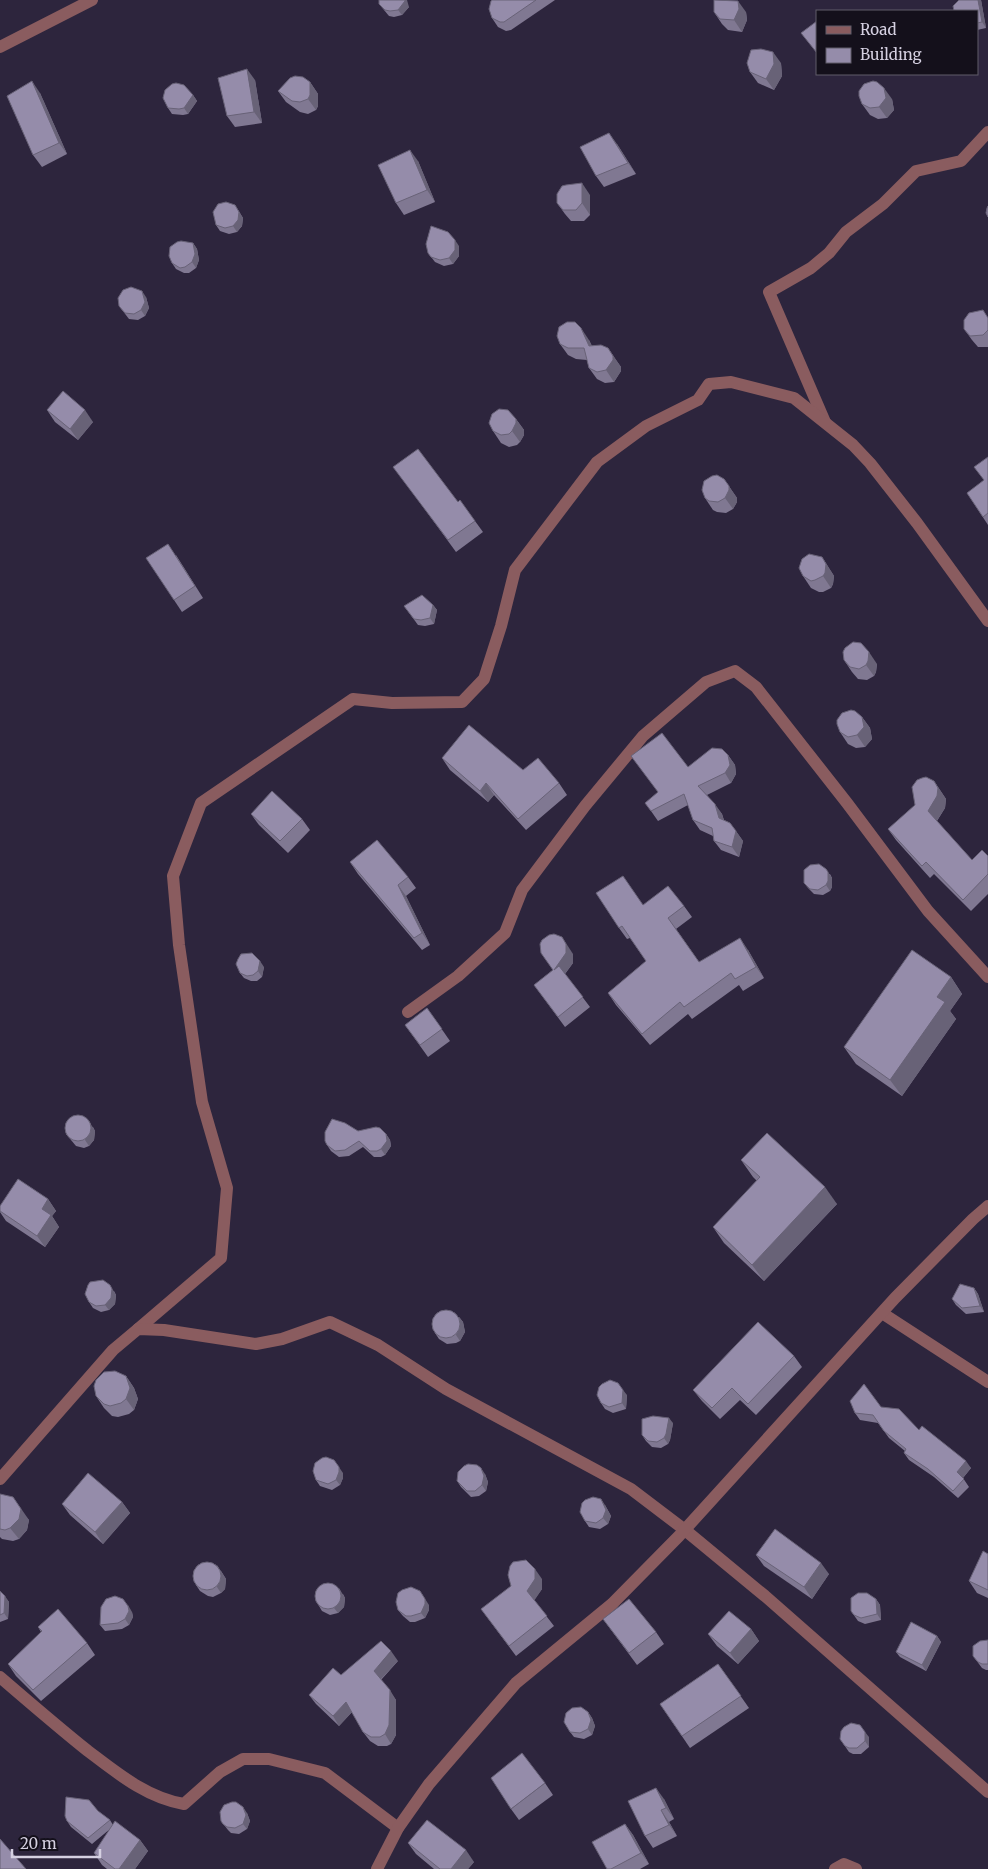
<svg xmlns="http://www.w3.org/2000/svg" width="988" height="1869" viewBox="0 0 988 1869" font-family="Merriweather,serif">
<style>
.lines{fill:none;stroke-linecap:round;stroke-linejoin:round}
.minor{stroke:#8a5c5f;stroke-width:12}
.wall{fill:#807892}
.shaded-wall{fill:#686277}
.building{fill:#958caa;stroke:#686277}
</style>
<rect width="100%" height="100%" fill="#2d253d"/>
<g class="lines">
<g class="minor">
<path d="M0 47 92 0"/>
<path d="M825 422 769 292 811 268 829 253 846 232 883 204 916 171 961 161 988 132"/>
<path d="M408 1012 458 976 505 933 522 890 585 806 643 736 706 682 735 671 756 687 847 803 928 911 988 977"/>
<path d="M882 1313 988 1382"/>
<path d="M138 1329 221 1258 227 1188 202 1102 179 945 173 876 201 803 353 699 392 703 462 702 484 679 501 626 515 570 597 462 646 426 698 400 709 384 731 382 794 398 853 445 870 463 917 523 988 621"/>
<path d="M0 1479 113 1350 138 1329 164 1330 256 1344 282 1339 330 1322 378 1345 446 1389 631 1489 685 1530 765 1596 988 1792"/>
<path d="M0 1677C29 1702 58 1727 88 1751 117 1773 147 1798 184 1804L220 1772 243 1759H269L325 1773 398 1828"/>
<path d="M377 1869 398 1828 429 1784 516 1683 612 1604 679 1536 895 1298 973 1219 988 1206"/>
<path d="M835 1869 844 1864 856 1869"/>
</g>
</g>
<g class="wall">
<path d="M492 0H555L511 30 506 31 498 27 492 18Z"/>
<path d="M981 0 986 28 977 30V11Z"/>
<path d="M379 4 409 7 402 15 394 17 389 16Z"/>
<path d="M714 12H746L747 20 742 32 728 30 722 24Z"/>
<path d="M781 63 782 76 774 90 758 83 750 72Z"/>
<path d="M255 80 262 123 235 127 227 116Z"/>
<path d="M310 82 318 94V106L316 110 308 114 300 112 286 102 278 91Z"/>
<path d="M40 93 67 154 42 167 33 155Z"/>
<path d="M193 95 197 101 188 114 183 115 172 114 168 108Z"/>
<path d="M892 99 894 110 887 118 878 119 870 115 862 104Z"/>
<path d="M617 144 636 174 604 187 596 176Z"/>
<path d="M418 161 435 202 404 215 396 203Z"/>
<path d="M590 195V215L584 221H571L565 214 557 203Z"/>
<path d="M235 205 243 218 242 226 237 232 229 234 220 231 216 225Z"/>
<path d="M193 243 197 249 199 260 196 268 189 273H184L176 269 172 263Z"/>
<path d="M459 246V256L453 264 444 266 435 262 428 253Z"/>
<path d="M146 297 149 308 145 316 138 320 129 319 119 306Z"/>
<path d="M988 317V347H978L972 340 964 329Z"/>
<path d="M589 340 592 346 608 348 616 360 621 367V371L614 382 605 383 597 379 589 368 587 360 576 359 568 355 560 344Z"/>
<path d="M47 410 93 422 78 440 55 422Z"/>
<path d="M516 419 524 430V435L520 442 517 445 509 447 501 443 493 431Z"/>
<path d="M988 457V525L967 493 984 481Z"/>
<path d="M394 467 458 502 475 521 483 532 456 552Z"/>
<path d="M724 479 737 498V502L733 509 726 513 717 512 713 510 705 498Z"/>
<path d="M176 555 203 598 182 612 174 600Z"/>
<path d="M822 557 834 576 833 584 831 588 823 592H819L811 588 803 576Z"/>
<path d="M433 605 437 610 434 624 425 626 418 625 404 606Z"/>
<path d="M844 660 877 664 876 672 874 676 867 680 858 679 852 672Z"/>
<path d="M862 717 870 728 872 739 865 747 856 748 848 744 840 732Z"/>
<path d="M728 755 735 765 736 774 731 783 707 795 722 814 724 820 730 823 743 841 739 857 721 850 714 841 713 836 700 830 693 820 688 805 658 821 651 811 688 767Z"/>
<path d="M442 758 559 783 567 795 526 830 494 795 488 802 450 770Z"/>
<path d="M934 781 946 799 945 808 937 821 972 860 988 856V894L971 911 934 874 930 878 896 840 888 829 915 805Z"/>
<path d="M251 814 302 819 310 830 288 853 259 825Z"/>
<path d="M350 862 408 877 416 888 406 896 430 945 422 950 358 874Z"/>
<path d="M830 874 832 878V887L830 891 823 895 814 894 808 888 804 883Z"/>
<path d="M643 905 684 906 692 917 676 929 699 962 748 950 764 978 743 991 739 985 692 1019 688 1014 650 1045 616 1005 608 993 646 961 630 938 627 939 619 928Z"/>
<path d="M573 954V963L565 974 590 1007 565 1027 534 985Z"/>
<path d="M264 967 262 977 257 981H251L244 978 240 973Z"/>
<path d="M951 977 962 994 950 1011 956 1019 902 1096 856 1064 844 1047Z"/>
<path d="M427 1008 450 1041 428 1057 405 1025Z"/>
<path d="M93 1127 95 1131 94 1140 89 1146 84 1148 76 1146 66 1134Z"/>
<path d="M358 1131 386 1134 390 1140 391 1146 385 1155 381 1157H374L363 1147 349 1156 339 1157 331 1151 327 1145Z"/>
<path d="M741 1160 837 1204 764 1281 724 1243 713 1227 757 1181 753 1177Z"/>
<path d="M48 1199 56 1211 52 1216 59 1227 45 1247 6 1221 0 1212V1206Z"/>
<path d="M974 1288 978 1294 984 1312 966 1314 956 1305 952 1299Z"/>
<path d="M114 1291 116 1295 115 1304 109 1310 101 1312 93 1308 89 1302Z"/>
<path d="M459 1317 463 1322 465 1332 460 1341 456 1343 447 1344 439 1339 435 1333Z"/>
<path d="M794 1356 802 1367 756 1415 740 1400 720 1419 702 1401 693 1390Z"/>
<path d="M126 1376 134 1388 138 1399 134 1410 129 1414 118 1417 112 1416 104 1408 96 1396Z"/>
<path d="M627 1395 626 1409 613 1413 605 1409 601 1403Z"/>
<path d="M881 1407 919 1430 971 1468 963 1478 969 1487 958 1498 934 1477 909 1460 904 1453 905 1451 889 1438 878 1423 860 1420 855 1413Z"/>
<path d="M673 1423 670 1440 668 1444 661 1448 652 1447 646 1441 642 1435Z"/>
<path d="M343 1473V1478L340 1485 332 1490 320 1486 316 1480Z"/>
<path d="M485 1474 488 1482 486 1491 479 1496 471 1497 461 1487 457 1481Z"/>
<path d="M0 1494 29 1520 27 1530 19 1539 13 1541 2 1539 0 1537Z"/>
<path d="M122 1502 130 1513 103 1544 70 1515 62 1504Z"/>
<path d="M605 1505 611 1516 608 1524 600 1529 589 1527 585 1521Z"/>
<path d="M988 1554V1598L977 1593 969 1581Z"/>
<path d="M756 1555 829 1574 812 1599 764 1566Z"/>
<path d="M221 1571 226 1579 225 1589 221 1593 213 1597 208 1596 200 1591 196 1585Z"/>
<path d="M542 1579V1589L534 1600 554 1626 516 1656 481 1609Z"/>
<path d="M0 1591 9 1602 8 1619 0 1622Z"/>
<path d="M343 1594 345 1598 344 1607 338 1613 330 1615 322 1611 316 1601Z"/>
<path d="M876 1599 880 1605 881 1620 865 1624 858 1621 851 1611Z"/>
<path d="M429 1605V1610L425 1618 415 1622H410L403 1616 398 1610Z"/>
<path d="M132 1612 133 1617 129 1625 122 1629 105 1631 100 1625Z"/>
<path d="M603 1619 656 1632 664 1644 637 1665Z"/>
<path d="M38 1627 87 1643 95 1655 41 1701 16 1676 8 1664 41 1632Z"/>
<path d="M751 1629 759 1641 738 1664 717 1646 708 1634Z"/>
<path d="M937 1636 941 1642 926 1671 900 1657 896 1652Z"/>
<path d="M988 1640V1670H986L982 1668 973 1656Z"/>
<path d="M398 1661 381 1680 396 1700V1735L391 1744 387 1746H378L370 1741 363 1732 352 1712 339 1726 316 1704 309 1695 341 1675Z"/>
<path d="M718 1664 749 1708 690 1748 660 1704Z"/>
<path d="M588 1712 592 1718 595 1726 592 1735 584 1739 574 1737 570 1732Z"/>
<path d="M869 1737V1747L861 1754H853L849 1752 840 1739Z"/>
<path d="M545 1783 553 1795 519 1820 511 1809Z"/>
<path d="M664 1799 674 1819 669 1822 677 1836 653 1848 645 1836Z"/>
<path d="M98 1811 110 1820 113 1825 140 1840 148 1851 135 1869H107L102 1865 94 1853 110 1829 92 1844 71 1827 67 1821Z"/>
<path d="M247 1813 250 1821 247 1829 239 1834 231 1833 228 1830 221 1821Z"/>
<path d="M625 1824 633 1835 649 1864 640 1869H607Z"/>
<path d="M408 1843 474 1862 468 1869H434L416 1854Z"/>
</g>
<g class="shaded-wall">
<path d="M405 0H407L409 7 402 15 398 10Z"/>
<path d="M978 0H981L986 28 982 22Z"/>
<path d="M738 1 746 12 747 20 742 32 734 20Z"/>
<path d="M773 52 781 63 782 76 774 90 766 79Z"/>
<path d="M247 69 255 80 262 123 254 112Z"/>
<path d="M32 81 40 93 67 154 59 143Z"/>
<path d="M310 82 318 94V106L316 110 308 99Z"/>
<path d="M884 88 892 99 894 110 887 118 879 107Z"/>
<path d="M193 95 197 101 188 114 184 108Z"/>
<path d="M609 133 617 144 636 174 628 163Z"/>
<path d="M410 150 418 161 435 202 427 190Z"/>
<path d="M582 183 590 195V215L582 203Z"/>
<path d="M235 205 243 218 242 226 237 232 233 226Z"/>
<path d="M455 240 459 246V256L453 264 449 258Z"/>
<path d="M193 243 197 249 199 260 196 268 192 262Z"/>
<path d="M142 291 146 297 149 308 145 316 141 310Z"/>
<path d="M581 328 589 340 597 357 589 346Z"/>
<path d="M608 348 621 367V371L614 382 606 370Z"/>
<path d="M85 410 93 422 78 440 70 429Z"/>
<path d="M516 419 524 430V435L520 442 512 431Z"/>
<path d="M724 479 737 498V502L733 509 725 498Z"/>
<path d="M822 557 834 576 833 584 831 588 823 576Z"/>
<path d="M433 605 437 610 434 624 430 618Z"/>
<path d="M869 652 877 664 876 672 874 676 866 665Z"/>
<path d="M862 717 870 728 872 739 865 747 857 735Z"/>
<path d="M728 755 735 765 736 774 731 783 725 773Z"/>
<path d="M934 781 946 799 945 808 936 822 928 811Z"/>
<path d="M486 783 494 795 488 802 480 791Z"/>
<path d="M715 804 722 814 726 828 719 818Z"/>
<path d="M736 831 743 841 739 857 732 847Z"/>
<path d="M826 869 832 878V887L830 891 826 885Z"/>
<path d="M398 885 406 896 430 945 422 933Z"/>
<path d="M562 937 573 954V963L561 979 554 970Z"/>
<path d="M740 938 748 950 764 978 756 967Z"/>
<path d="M260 961 264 967 262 977 258 971Z"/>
<path d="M951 977 962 994 950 1011 956 1019 902 1096 890 1080 937 997Z"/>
<path d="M89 1121 95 1131 94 1140 89 1146 85 1140Z"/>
<path d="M386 1134 390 1140 391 1146 385 1155 381 1149Z"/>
<path d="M825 1187 837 1204 764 1281 752 1265Z"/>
<path d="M48 1199 56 1211 52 1216 59 1227 45 1247 37 1236 42 1209Z"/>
<path d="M110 1285 116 1295 115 1304 109 1310 105 1305Z"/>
<path d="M974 1288 978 1294 984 1312 980 1306Z"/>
<path d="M459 1317 463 1322 465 1332 460 1341 456 1335Z"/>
<path d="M126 1376 134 1388 138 1399 134 1410 126 1399Z"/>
<path d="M623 1390 627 1395 626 1409 622 1403Z"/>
<path d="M669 1418 673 1423 670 1440 668 1444 664 1438Z"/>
<path d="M334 1460 343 1473V1478L340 1485 336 1480Z"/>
<path d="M966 1461 971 1468 962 1479 957 1472Z"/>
<path d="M481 1468 485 1474 488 1482 486 1491 482 1485Z"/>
<path d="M13 1497 29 1520 27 1530 19 1539 10 1528Z"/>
<path d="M601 1499 605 1505 611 1516 608 1524 603 1518Z"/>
<path d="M122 1502 130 1513 103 1544 95 1532Z"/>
<path d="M821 1563 829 1574 812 1599 804 1587Z"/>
<path d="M217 1565 226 1579 225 1589 221 1593 217 1587Z"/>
<path d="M535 1569 542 1579V1589L534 1601 527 1591Z"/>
<path d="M339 1588 345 1598 344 1607 338 1613 334 1608Z"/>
<path d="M420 1591 429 1605V1610L425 1618 421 1613Z"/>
<path d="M5 1596 9 1602 8 1619 4 1613Z"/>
<path d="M876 1599 880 1605 881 1620 877 1614Z"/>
<path d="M128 1605 132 1612 133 1617 129 1625 125 1619Z"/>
<path d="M751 1629 759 1641 738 1664 730 1653Z"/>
<path d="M937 1636 941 1642 926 1671 922 1665Z"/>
<path d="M391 1651 398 1661 380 1680 374 1671Z"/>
<path d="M390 1690 396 1700V1735L391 1744 385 1734Z"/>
<path d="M346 1702 353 1711 339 1726 333 1716Z"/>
<path d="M588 1712 592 1718 595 1726 592 1735 588 1729Z"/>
<path d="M865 1732 869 1737V1747L865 1741Z"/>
<path d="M656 1788 664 1799 674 1819 666 1808Z"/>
<path d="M243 1807 247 1813 250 1821 247 1829 243 1824Z"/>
<path d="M661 1810 669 1822 677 1836 669 1825Z"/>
<path d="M625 1824 633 1835 649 1864 641 1853Z"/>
<path d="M140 1840 148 1851 135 1869H119Z"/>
<path d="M466 1850 474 1862 468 1869H451Z"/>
</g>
<g class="building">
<path d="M379 0H405V1L398 10 390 11 385 10 379 4Z"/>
<path d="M492 0H536L504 22H500L492 18 489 9 491 1Z"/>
<path d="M714 0 738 1 739 9 734 20 720 19 714 12Z"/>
<path d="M959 0H978L982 22 977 23V11H954L953 6Z"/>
<path d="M817 21V53L801 33Z"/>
<path d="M761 49 773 52 774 64 766 79 750 72 747 63 751 50Z"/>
<path d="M247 69 254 112 227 116 218 78Z"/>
<path d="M295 76 303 77 310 82V95L308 99 300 102 292 101 278 91 290 78Z"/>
<path d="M32 81 59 143 33 155 7 96Z"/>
<path d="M873 81 877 82 884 88 886 98 879 107 870 108 862 104 859 96V91L864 84Z"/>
<path d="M176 83 184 85 193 95 184 108 179 109 168 108 163 98 165 90 172 84Z"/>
<path d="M609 133 628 163 596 176 580 147Z"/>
<path d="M410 150 427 190 396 203 378 165Z"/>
<path d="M582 183V203L576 210H563L557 203V194L562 186 566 185Z"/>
<path d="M226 202 235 205 239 212 238 220 233 226 225 228 216 225 213 212 218 204Z"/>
<path d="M988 206V217L986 213 987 208Z"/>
<path d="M431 226 448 232 455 240V250L449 258 440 260 431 257 428 253 426 244Z"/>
<path d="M181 241 193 243 195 254 192 262 185 267 180 268 172 263 169 256 170 247 177 242Z"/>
<path d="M131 287 142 291 145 302 141 310 134 314 125 313 119 306 118 298 123 290Z"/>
<path d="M983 310 988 318V330L983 335 970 336 964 329V320L969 313Z"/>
<path d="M567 322H575L581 328 589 346 601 345 608 348 613 356V360L606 370 597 372 589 368 584 348H568L560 344 557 336 559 327Z"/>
<path d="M63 391 85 410 70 429 47 410Z"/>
<path d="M499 409 508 410 516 419V423L512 431 509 434 501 435 493 431 489 423 492 414Z"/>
<path d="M418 449 458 502 460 500 475 521 448 540 393 467Z"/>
<path d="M988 457V513L983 517 967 493 984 480 974 467Z"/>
<path d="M717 475 724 479 729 486V490L725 498 718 502 709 501 705 498 702 490 704 481 712 476Z"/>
<path d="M168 544 195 586 174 600 146 558Z"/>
<path d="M809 554 822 557 826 564 825 573 823 576 815 580 811 581 803 576 799 568 802 559Z"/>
<path d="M422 595 433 605 430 618 421 620 414 619 404 606Z"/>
<path d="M853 642 861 643 869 652 868 661 866 665 859 669 850 667 844 660 843 652 845 648Z"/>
<path d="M851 710 855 711 862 717 864 727 857 735 848 737 840 732 837 724V720L842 713Z"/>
<path d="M469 725 523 770 538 758 559 783 518 819 486 783 480 791 442 758Z"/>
<path d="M662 733 688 767 712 748 722 749 728 755 730 765 725 773 698 786 715 804 719 818 730 823 736 831 732 847 714 841 712 828 693 820 684 794 651 811 645 803 658 792 631 756Z"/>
<path d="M926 777 934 781 938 788 937 796 928 811 972 860 982 850 988 856V874L963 900 926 862 922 866 888 829 915 805 912 787 917 780 922 778Z"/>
<path d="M272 791 302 819 280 841 251 814Z"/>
<path d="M377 840 408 877 398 885 422 933 414 938 350 862Z"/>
<path d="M819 864 826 869 828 872V881L826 885 818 890 810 889 804 883V870L810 865Z"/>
<path d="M623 876 643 905 668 886 684 906 668 918 699 962 740 938 756 967 735 979 731 973 684 1007 680 1002 642 1034 608 993 646 961 622 926 619 928 596 893Z"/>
<path d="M554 934 562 937 566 944V953L554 970 559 966 583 997 558 1017 534 985 553 970 541 953 540 944 542 940 549 935Z"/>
<path d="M912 950 951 977 937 997 945 1002 890 1080 844 1047Z"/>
<path d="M252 953 260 961 258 971 253 975 247 976 240 973 236 964 238 959 241 954Z"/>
<path d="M427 1008 442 1029 420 1045 405 1025Z"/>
<circle cx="78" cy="1128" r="13"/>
<path d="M332 1119 345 1123 358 1131 376 1127 380 1128 386 1134 387 1141 381 1149 377 1151H370L359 1141 345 1150 335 1151 327 1145 325 1141V1132Z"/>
<path d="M767 1133 825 1187 752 1265 713 1227 760 1177 741 1160Z"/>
<path d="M18 1179 48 1199 42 1209 51 1215 37 1236 0 1211V1206Z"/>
<path d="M103 1280 110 1285 112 1289 111 1298 105 1305 96 1306 89 1302 85 1294 88 1285 90 1282Z"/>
<path d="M960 1284 974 1288 980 1306 962 1308 952 1299Z"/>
<circle cx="446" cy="1324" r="14"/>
<path d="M758 1322 794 1356 748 1404 732 1388 712 1408 693 1390Z"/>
<path d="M115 1371 126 1376 130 1388 126 1399 121 1403 110 1406 104 1404 96 1396 94 1386 96 1380 104 1372Z"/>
<path d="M610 1380 618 1383 623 1390 622 1403 609 1407 601 1403 597 1395 599 1387 602 1384Z"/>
<path d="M864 1384 881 1407 899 1409 919 1430 922 1426 966 1461 957 1472 964 1479 953 1491 928 1469 904 1453 906 1449 884 1431 873 1415 855 1413 850 1401Z"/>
<path d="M653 1416 669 1418 666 1434 664 1438 657 1442 648 1441 642 1435V1419Z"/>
<path d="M326 1457 334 1460 339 1467V1472L336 1480 328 1484 316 1480 313 1471 315 1463 322 1458Z"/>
<path d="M468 1464 477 1465 481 1468 484 1476 482 1485 475 1491H467L457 1481 458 1472 464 1466Z"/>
<path d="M88 1473 122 1502 95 1532 62 1504Z"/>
<path d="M0 1494 13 1497 21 1509 19 1519 10 1528 5 1530 0 1529Z"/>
<path d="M593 1497 601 1499 606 1510 603 1518 596 1523 585 1521 580 1512 582 1503 585 1500Z"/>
<path d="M775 1529 821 1563 804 1587 756 1555Z"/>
<path d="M983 1551 988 1554V1590L969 1581Z"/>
<path d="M526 1560 535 1569V1579L527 1591 547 1616 509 1646 481 1609 511 1586 508 1575 510 1566 513 1562Z"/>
<circle cx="207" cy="1576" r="14"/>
<circle cx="328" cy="1596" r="13"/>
<path d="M411 1587 420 1591 425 1599V1604L421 1613 411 1616H406L398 1610 396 1602 398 1593 402 1590Z"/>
<path d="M0 1591 5 1596 4 1613 0 1615Z"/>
<path d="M858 1593H867L876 1599 877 1614 861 1618 854 1615 851 1611V1598Z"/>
<path d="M115 1596 123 1599 128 1606 129 1611 125 1619 118 1623 100 1625 101 1607 106 1599Z"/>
<path d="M629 1599 656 1632 629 1653 603 1619Z"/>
<path d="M58 1609 87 1643 33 1690 8 1664 42 1631 38 1627Z"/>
<path d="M729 1611 751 1629 730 1653 708 1634Z"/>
<path d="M911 1622 937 1636 922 1665 896 1652Z"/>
<path d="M988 1640V1664H982L978 1662 973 1656V1646L980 1641Z"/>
<path d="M381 1641 391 1651 374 1671 390 1690 389 1725 385 1734 380 1737H371L363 1732 346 1702 333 1716 309 1695 333 1668 341 1675Z"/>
<path d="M718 1664 741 1696 682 1736 660 1704Z"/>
<path d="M581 1707 588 1712 591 1720 588 1729 580 1733 570 1732 564 1722 566 1713 572 1708Z"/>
<path d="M851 1723 860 1725 865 1732V1741L857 1748H849L845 1746 840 1739 841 1731 844 1727Z"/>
<path d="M522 1753 545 1783 511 1809 491 1778Z"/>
<path d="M656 1788 666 1808 661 1810 669 1825 645 1836 628 1801Z"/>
<path d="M66 1797 89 1800 98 1811 110 1820 88 1838 67 1821 65 1816Z"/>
<path d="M232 1802H236L243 1807 246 1815 243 1824 235 1828 227 1827 223 1824 221 1821 220 1812 224 1805Z"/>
<path d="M427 1820 466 1850 451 1869H440L408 1843Z"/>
<path d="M115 1821 140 1840 119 1869H115L94 1853Z"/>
<path d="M625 1824 641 1853 611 1869H607L592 1842Z"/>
<path d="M0 1839 26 1869H0Z"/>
</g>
<rect x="816" y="10" width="162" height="65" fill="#14101b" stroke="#615d6a"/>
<rect x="826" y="26" width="25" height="8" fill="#8a5c5f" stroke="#615d6a"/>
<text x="860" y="35" font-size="15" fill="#d5d0e1">Road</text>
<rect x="826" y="48" width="25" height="15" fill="#958caa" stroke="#615d6a"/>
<text x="860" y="60" font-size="15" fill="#d5d0e1">Building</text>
<path d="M12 1849v8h88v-8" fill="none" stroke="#d5d0e1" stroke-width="2.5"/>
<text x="20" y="1849" font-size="15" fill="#d5d0e1" stroke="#14101b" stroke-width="4" paint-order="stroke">20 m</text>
</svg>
